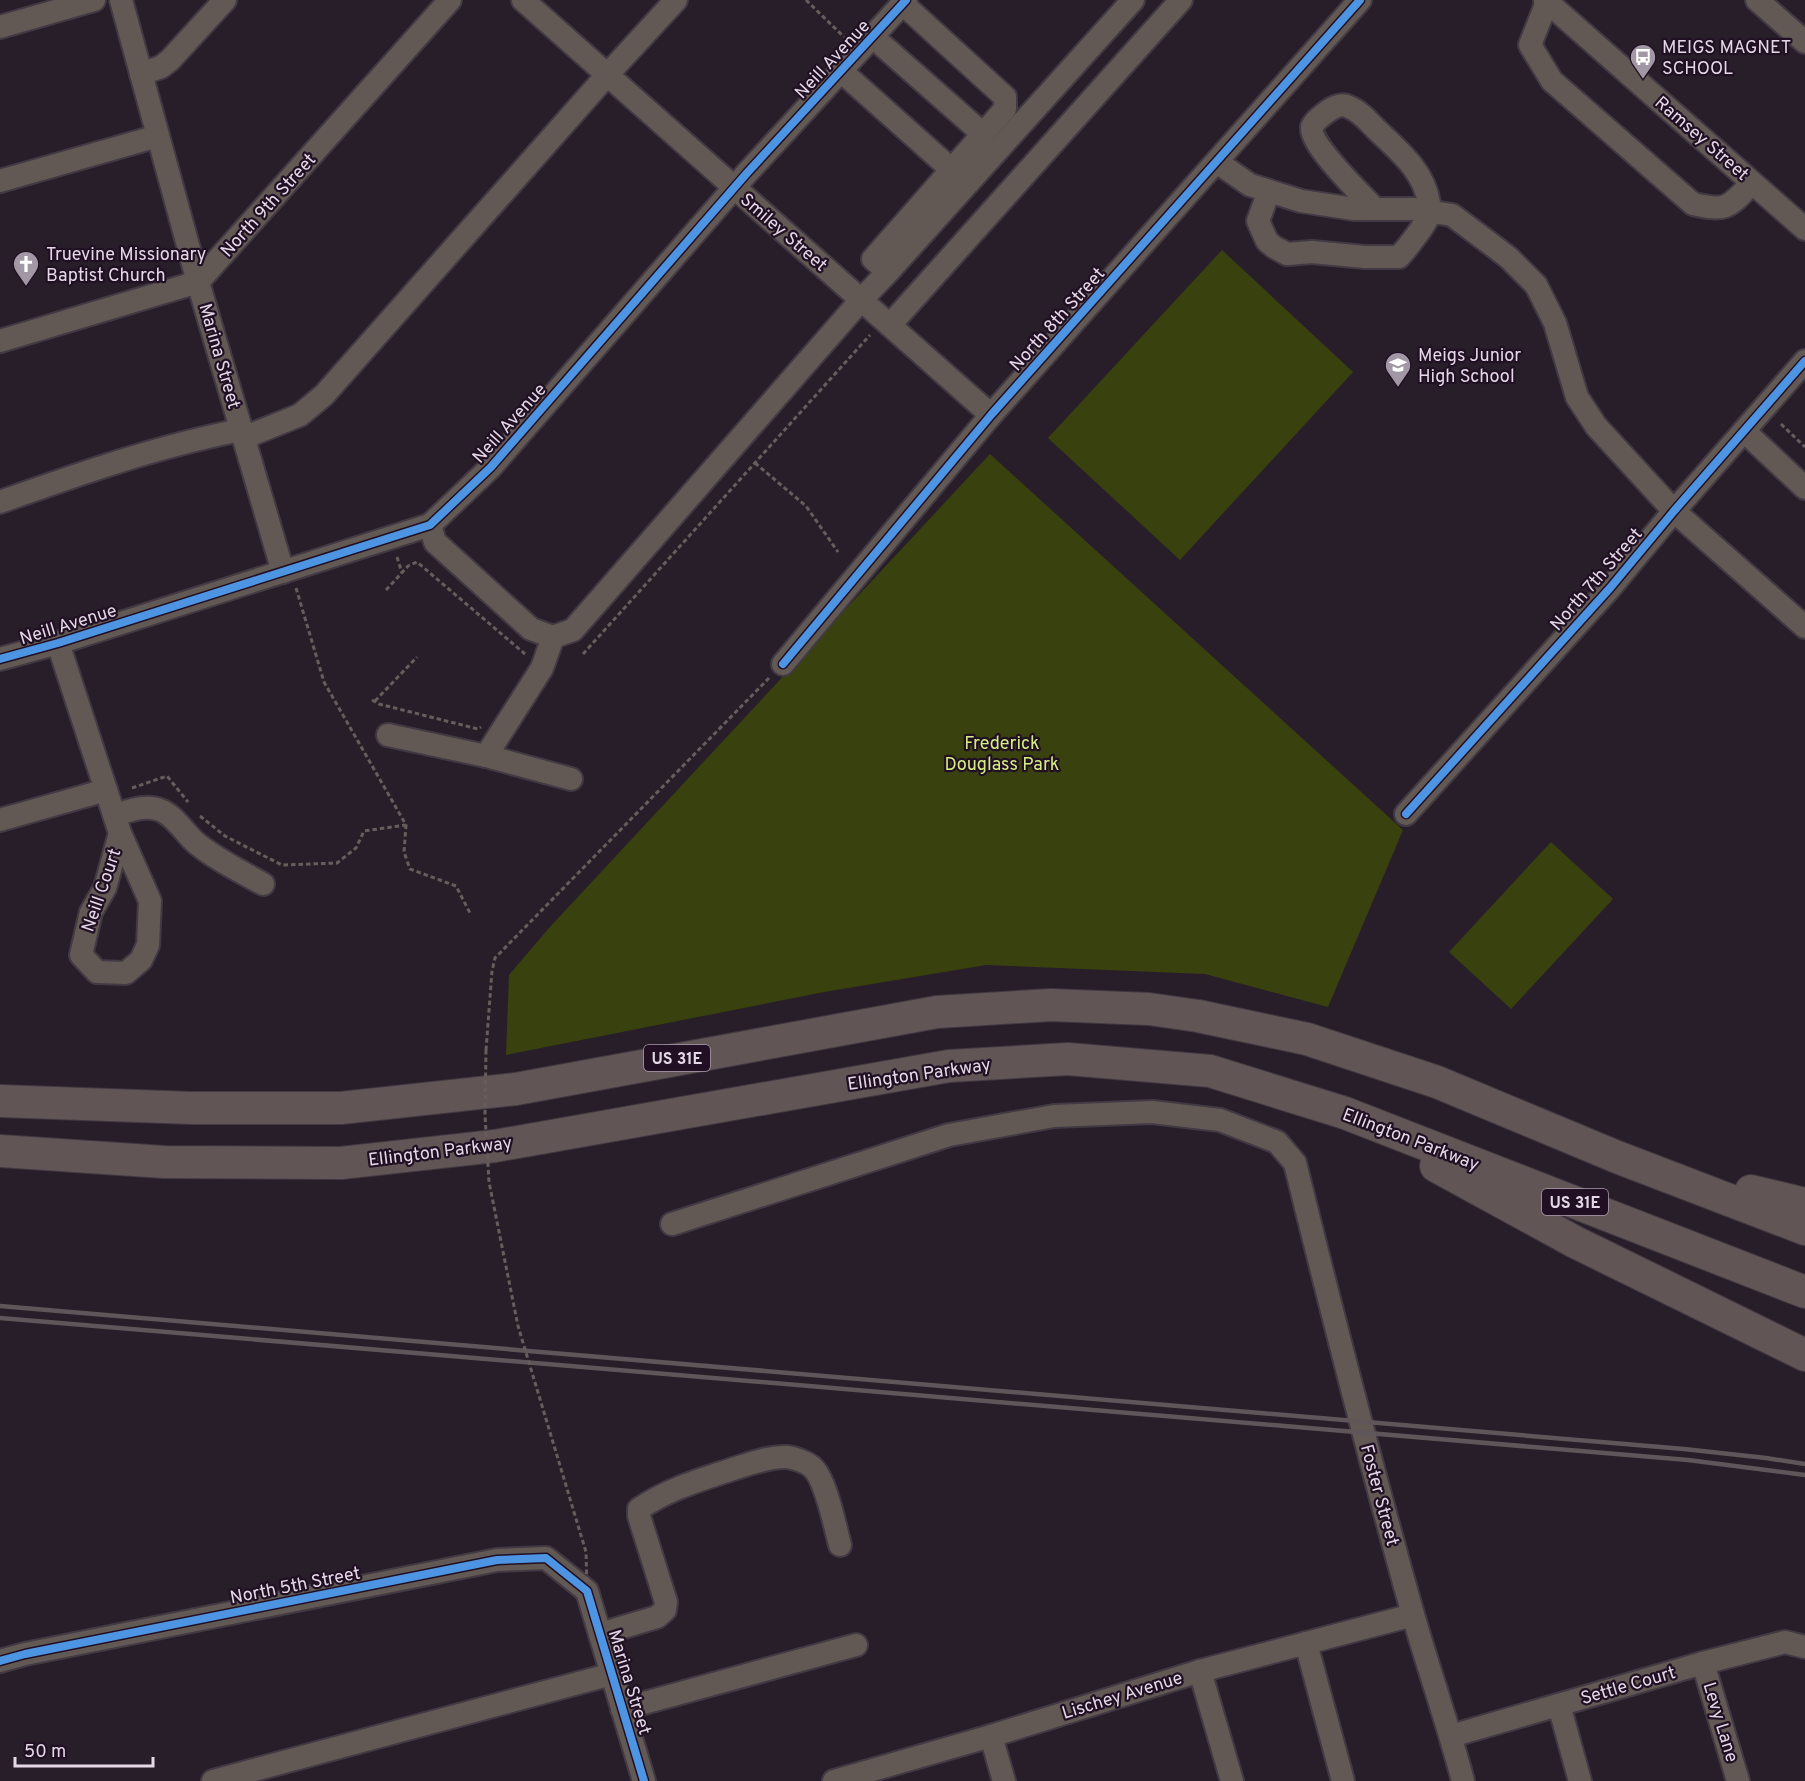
<svg xmlns="http://www.w3.org/2000/svg" width="1805" height="1781" viewBox="0 0 1805 1781" font-family="Overpass,sans-serif">
<style>
.green{fill:#39420f}
.lines{fill:none;stroke-linecap:round;stroke-linejoin:round}
.minor-casing{stroke:#413943;stroke-width:26}
.highway-casing{stroke:#413943;stroke-width:34}
.path{stroke:#665e5d;stroke-width:3;stroke-dasharray:4.5 3;stroke-linecap:butt}
.minor{stroke:#635954;stroke-width:22}
.highway{stroke:#625555;stroke-width:32}
.rail{stroke:#5f5659;stroke-width:4.5}
.path-bridge{stroke:#665e5d;stroke-width:3;stroke-dasharray:4.5 3;stroke-linecap:butt}
.cycleway-casing{stroke:#211024;stroke-width:11}
.cycleway{stroke:#4d94e3;stroke-width:8}
.labels{text-anchor:middle;stroke-width:4.5;stroke-linejoin:round;paint-order:stroke}
.shield{fill:#211024;stroke:#aa9cac;stroke-width:1.5}
.shield-label{font-size:16px;font-weight:bold;fill:#e4d8e6}
.poi-label{font-size:18px;fill:#e4d8e6;stroke:#211024;text-anchor:start}
.street-label{font-size:18px;fill:#e4d8e6;stroke:#211024}
.park-label{font-size:18px;fill:#d4ee81;stroke:#211024}
</style>
<rect width="100%" height="100%" fill="#281e29"/>
<g class="green">
<path d="M1222 250 1353 372 1180 560 1048 438Z"/>
<path d="M990 454 1403 830 1328 1007 1205 974 986 965 824 992 506 1055 509 975 549 928Z"/>
<path d="M1551 842 1613 899 1511 1009 1449 952Z"/>
</g>
<g class="lines">
<g class="minor-casing">
<g id="minor">
<path d="M121 0 198 282 283 572"/>
<path d="M523 0 991 415"/>
<path d="M1545 0 1805 229"/>
<path d="M1757 0 1805 42"/>
<path d="M1547 2 1530 45 1552 81 1693 204C1728 212 1729 207 1752 183"/>
<path d="M0 27 94 0"/>
<path d="M873 37 983 134"/>
<path d="M841 71 952 170"/>
<path d="M141 74 161 67 170 60 225 0"/>
<path d="M1217 162 1250 185 1301 201 1354 209H1414L1452 215 1496 248 1509 258 1536 285 1555 323 1577 397 1596 426 1674 511 1805 627"/>
<path d="M0 181 158 136"/>
<path d="M1269 191 1258 221 1267 241 1274 247 1287 254 1312 252 1365 257H1399C1407 248 1428 222 1430 212 1430 211 1429 203 1429 203 1424 171 1399 151 1377 130 1369 122 1360 111 1349 107 1342 103 1334 107 1328 111 1323 115 1314 121 1312 127 1309 144 1363 196 1375 209"/>
<path d="M888 272 1133 0"/>
<path d="M890 325 1181 0"/>
<path d="M0 341 198 282 450 0"/>
<path d="M1744 431 1805 488"/>
<path d="M243 438 300 415 324 395 608 74 676 0"/>
<path d="M0 502C79 474 158 446 241 430"/>
<path d="M430 525 435 542 531 629 553 637 573 630 861 300 888 272 873 259 1005 109V97L903 4"/>
<path d="M58 643 120 833 105 888 91 912 81 955 97 972 126 973 141 960 148 945 150 901 120 833"/>
<path d="M0 659 58 643 430 525 491 467 747 173 906 0"/>
<path d="M783 664 991 415 1360 0"/>
<path d="M388 735 486 756 542 668 553 637"/>
<path d="M486 756 571 779"/>
<path d="M1406 814 1610 588 1674 511 1805 361"/>
<path d="M114 815C129 811 145 804 160 810 174 815 184 832 195 842 215 859 240 871 263 884"/>
<path d="M0 820 106 790"/>
<path d="M672 1224 949 1135 1054 1116 1152 1112 1220 1120 1277 1142 1295 1163C1332 1313 1370 1462 1412 1611 1428 1668 1448 1724 1463 1781"/>
<path d="M600 1634 657 1617 665 1610 666 1602 639 1516V1509C668 1489 700 1480 733 1469 749 1464 770 1456 787 1457 795 1458 806 1462 812 1467 826 1479 835 1527 840 1545"/>
<path d="M1306 1643 1343 1781"/>
<path d="M0 1661 25 1654 497 1560 546 1558 587 1591 644 1781"/>
<path d="M1703 1663 1738 1781"/>
<path d="M1200 1671 1232 1781"/>
<path d="M1559 1705 1580 1781"/>
<path d="M622 1709 856 1645"/>
<path d="M991 1736 1004 1781"/>
<path d="M1451 1736 1703 1663 1785 1642 1805 1647"/>
<path d="M213 1781 612 1674"/>
<path d="M834 1781 991 1736 1200 1671 1413 1615"/>
</g>
</g>
<g class="highway-casing">
<g id="highway">
<path d="M0 1101 192 1108H341L516 1089 937 1012 1051 1005 1149 1009 1198 1016 1307 1039 1437 1082 1617 1157 1805 1229"/>
<path d="M0 1151 164 1162 341 1163 495 1146 949 1066 1068 1059 1210 1071 1345 1113 1805 1292"/>
<path d="M1436 1166 1575 1242 1805 1355"/>
<path d="M1751 1191 1805 1204"/>
</g>
</g>
<g class="path">
<path d="M806 0 844 37"/>
<path d="M1781 424 1805 447"/>
<path d="M755 463 806 506 838 552"/>
<path d="M397 557 402 573"/>
<path d="M296 588 324 682 406 825 404 852 410 869 456 886 471 915"/>
<path d="M386 590 408 566 417 562 525 654"/>
<path d="M583 654 870 335"/>
<path d="M372 700 379 704 478 729 481 727"/>
<path d="M375 701 417 657"/>
<path d="M132 788 167 776 188 802"/>
<path d="M200 816 225 836 282 865 337 863 356 848 364 831 406 825"/>
<path d="M486 1050 492 971 495 958 769 678"/>
</g>
<use href="#minor" class="minor"/>
<use href="#highway" class="highway"/>
<g class="rail">
<path d="M0 1306 1684 1449 1766 1458 1805 1464"/>
<path d="M0 1318 1688 1460 1805 1475"/>
</g>
<path class="path-bridge" d="M486 1050 485 1115 489 1182 518 1326 586 1552 587 1591"/>
<g class="cycleway-casing">
<g id="cycleway">
<path d="M0 659 58 643 430 525 491 467 747 173 906 0"/>
<path d="M783 664 991 415 1360 0"/>
<path d="M1406 814 1610 588 1674 511 1805 361"/>
<path d="M0 1661 25 1654 497 1560 546 1558 587 1591 644 1781"/>
</g>
</g>
<use href="#cycleway" class="cycleway"/>
</g>
<defs>
<g id="bus-pin" transform="scale(1.35)"><path d="M0 17L-7.5 6A9.5 9.5 0 1 1 7.5 6Z" fill="#a297a4" stroke="#211024"/><path d="M-5-6H5V4H4V6H2V4H-2V6H-4V4H-5ZM-3.5-4V0h7V-4ZM-3.5 1.2v1.5H-2V1.2ZM2 1.2v1.5H3.5V1.2Z" fill="#fff"/></g>
<g id="church-pin" transform="scale(1.35)"><path d="M0 17L-7.5 6A9.5 9.5 0 1 1 7.5 6Z" fill="#a297a4" stroke="#211024"/><path d="M-1.2-6h2.4v3.5h3.3v2.4h-3.3V6h-2.4V-.1h-3.3v-2.4h3.3Z" fill="#fff"/></g>
<g id="school-pin" transform="scale(1.35)"><path d="M0 17L-7.5 6A9.5 9.5 0 1 1 7.5 6Z" fill="#a297a4" stroke="#211024"/><path d="M0-5L7-2L0 1L-7-2ZM-4 1L0 2.5L4 1V4Q0 6-4 4Z" fill="#fff"/></g>
</defs>
<g fill-rule="evenodd">
<use href="#bus-pin" x="1643" y="57"/>
<use href="#church-pin" x="26" y="264"/>
<use href="#school-pin" x="1398" y="365"/>
</g>
<g class="labels">
<g class="shield">
<rect x="644" y="1045" width="66" height="26" rx="4.5"/>
<rect x="1542" y="1189" width="66" height="26" rx="4.5"/>
</g>
<g class="shield-label">
<text x="677" y="1064">US 31E</text>
<text x="1575" y="1208">US 31E</text>
</g>
<g class="poi-label">
<text x="1662" y="53">MEIGS MAGNET<tspan x="1662" dy="21">SCHOOL</tspan></text>
<text x="46" y="260">Truevine Missionary<tspan x="46" dy="21">Baptist Church</tspan></text>
<text x="1418" y="361">Meigs Junior<tspan x="1418" dy="21">High School</tspan></text>
</g>
<g class="street-label">
<text transform="translate(832 59) rotate(-47)" y="6">Neill Avenue</text>
<text transform="translate(1702 138) rotate(41)" y="6">Ramsey Street</text>
<text transform="translate(268 205) rotate(-48)" y="6">North 9th Street</text>
<text transform="translate(784 232) rotate(41)" y="6">Smiley Street</text>
<text transform="translate(1057 319) rotate(-48)" y="6">North 8th Street</text>
<text transform="translate(220 356) rotate(74)" y="6">Marina Street</text>
<text transform="translate(509 423) rotate(-48)" y="6">Neill Avenue</text>
<text transform="translate(1596 579) rotate(-49)" y="6">North 7th Street</text>
<text transform="translate(68 624) rotate(-17)" y="6">Neill Avenue</text>
<text transform="translate(101 890) rotate(-71)" y="6">Neill Court</text>
<text transform="translate(919 1074) rotate(-8)" y="6">Ellington Parkway</text>
<text transform="translate(1411 1139) rotate(21)" y="6">Ellington Parkway</text>
<text transform="translate(440 1151) rotate(-7)" y="6">Ellington Parkway</text>
<text transform="translate(1380 1495) rotate(75)" y="6">Foster Street</text>
<text transform="translate(295 1585) rotate(-11)" y="6">North 5th Street</text>
<text transform="translate(630 1682) rotate(73)" y="6">Marina Street</text>
<text transform="translate(1628 1685) rotate(-16)" y="6">Settle Court</text>
<text transform="translate(1122 1695) rotate(-17)" y="6">Lischey Avenue</text>
<text transform="translate(1721 1722) rotate(73)" y="6">Levy Lane</text>
</g>
<g class="park-label">
<text x="1002" y="749">Frederick<tspan x="1002" dy="21">Douglass Park</tspan></text>
</g>
</g>
<path d="M15 1757v9h138v-9" fill="none" stroke="#e4d8e6" stroke-width="3"/>
<text x="24" y="1757" font-size="18" fill="#e4d8e6" stroke="#211024" stroke-width="4.5" paint-order="stroke">50 m</text>
</svg>
